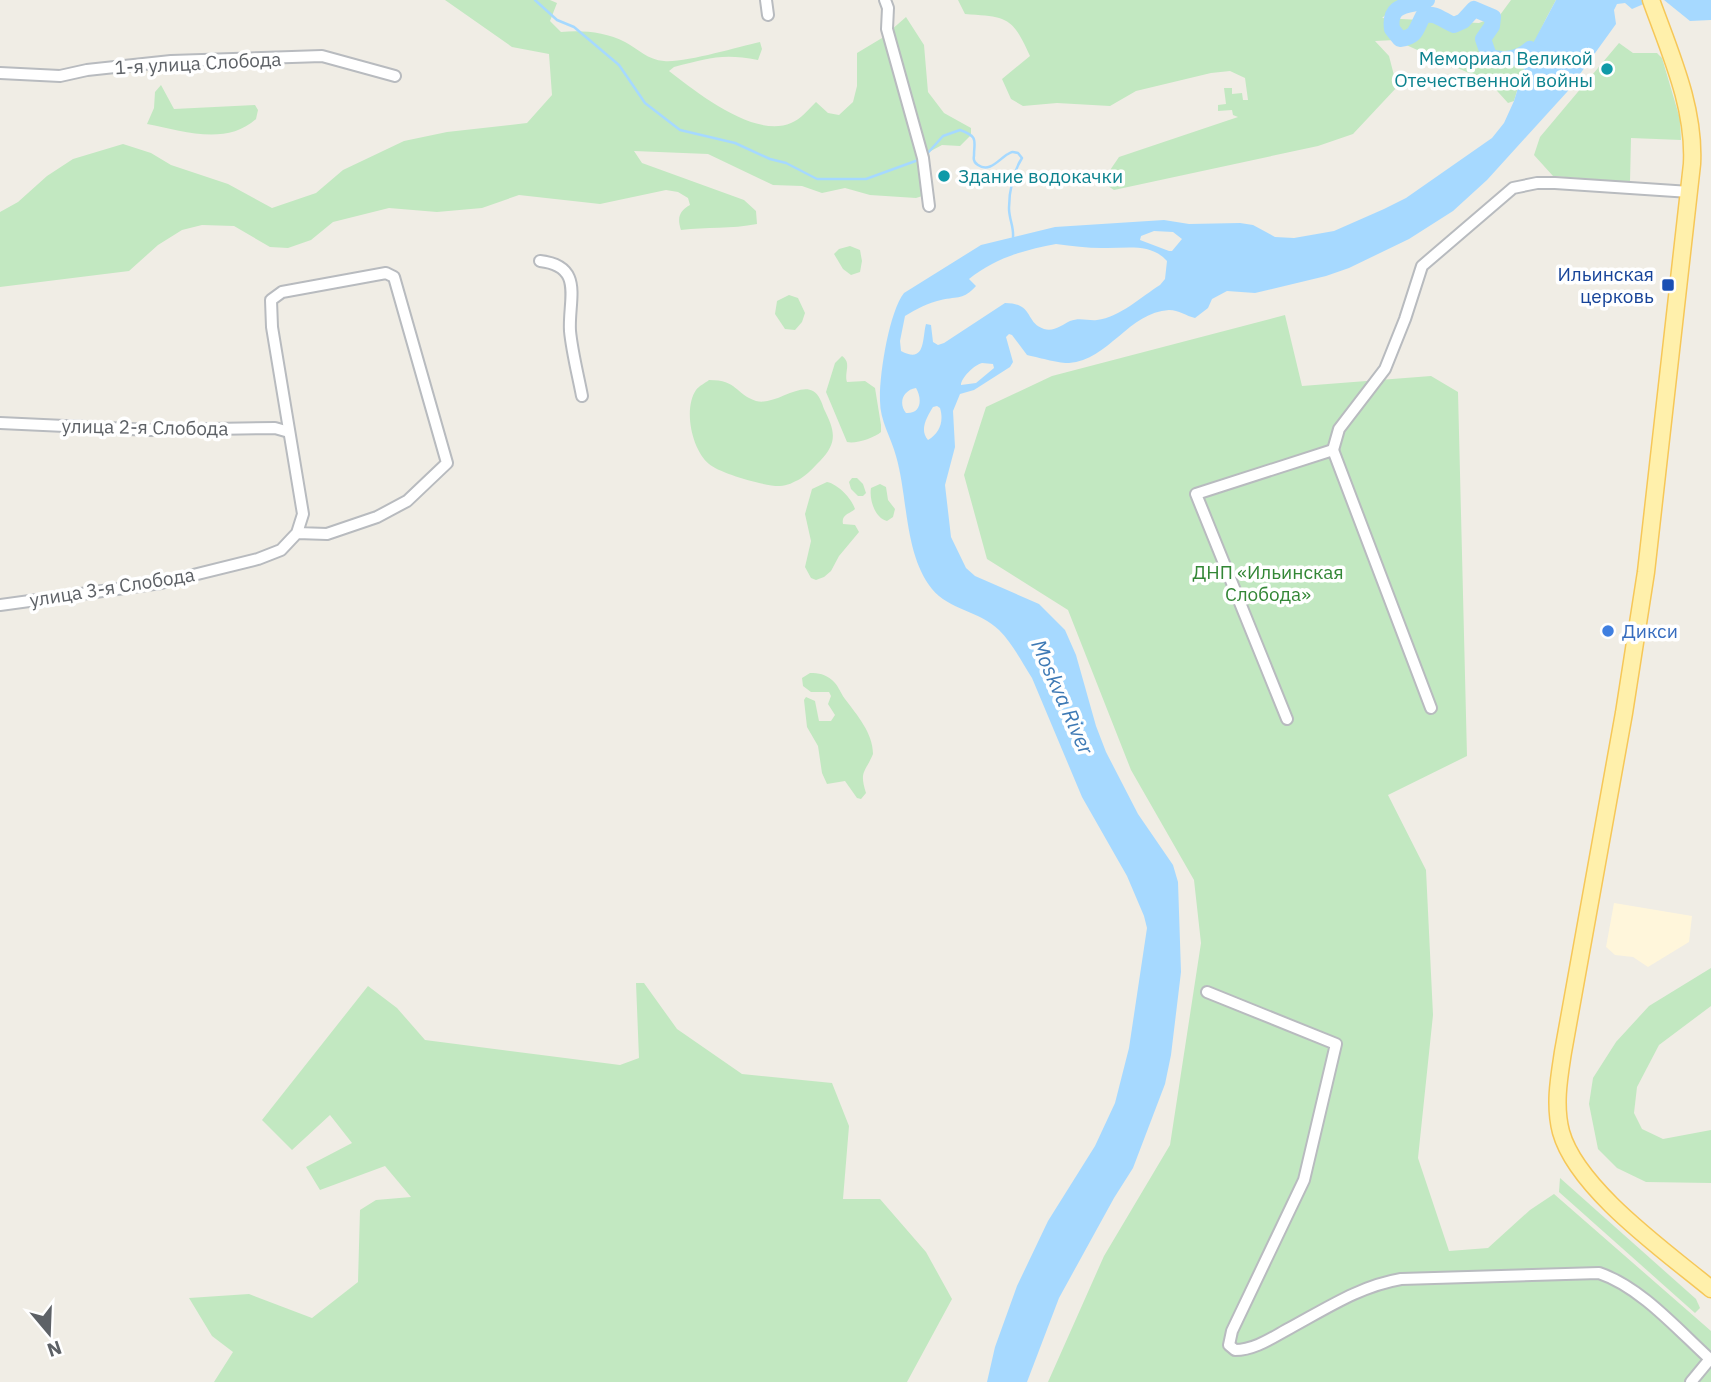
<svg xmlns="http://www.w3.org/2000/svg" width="1711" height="1382" viewBox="0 0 1711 1382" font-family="'IBM Plex Sans',sans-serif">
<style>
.commercial{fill:#fff6db}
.green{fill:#c2e8c1}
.water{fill:#a6d9ff;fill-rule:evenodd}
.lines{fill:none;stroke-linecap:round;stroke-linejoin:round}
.stream{stroke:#a6d9ff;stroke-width:2.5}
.river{stroke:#a6d9ff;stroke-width:16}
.minor-casing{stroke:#b8bbbf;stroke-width:14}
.primary-casing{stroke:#f6c758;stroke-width:19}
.minor{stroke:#fff;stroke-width:10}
.primary{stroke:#fff0ab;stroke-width:16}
.culture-dot{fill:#0f9aa8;stroke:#fff;stroke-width:2.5}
.transit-dot{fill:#1a4fb4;stroke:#fff;stroke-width:2.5}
.shop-dot{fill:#3f7fe0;stroke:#fff;stroke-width:2.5}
.labels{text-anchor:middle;stroke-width:7;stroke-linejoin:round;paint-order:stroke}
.culture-label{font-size:19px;fill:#0d838f;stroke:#fff;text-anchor:end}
.street-label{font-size:19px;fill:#5d6166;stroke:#fff}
.transit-label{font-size:19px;fill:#164399;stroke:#fff;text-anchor:end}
.park-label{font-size:19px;fill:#338736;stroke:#fff}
.shop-label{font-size:19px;fill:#366cbe;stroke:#fff;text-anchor:start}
.water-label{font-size:21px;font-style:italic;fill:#3f7ab5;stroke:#fff}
</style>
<rect width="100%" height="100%" fill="#f0ede5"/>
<path class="commercial" d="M1614 903 1692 916 1689 942 1648 967 1633 957 1615 955 1606 947Z"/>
<g class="green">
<path d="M445 0H550L557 3 550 21 561 32C582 30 606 32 625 42 638 49 648 60 664 61 685 63 737 47 760 42L762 49 758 60C723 53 708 58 674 67L669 71C696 92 755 139 791 123 801 119 808 110 816 102L828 113 839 115 853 102 857 86V53L882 38 906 17 924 45 928 92 944 113 971 128V135L960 146 942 145 929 152 932 193 916 198 870 195 845 188 822 193 802 186 773 185 708 154 634 151 642 163 744 200 756 211 757 224C731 229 707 227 681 230 677 218 679 211 690 205L688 198 678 192 666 190 600 204 519 195 482 208 437 212 389 208 333 222 311 240 288 248 270 247 234 226 202 225 182 230 158 245 129 271 0 287V212L18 202 47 176 73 159 123 144 151 153 171 165 228 184 272 208 316 193 343 170 404 141 447 132 527 123 552 95 549 54 512 47Z"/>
<path d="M958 0H1403L1382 18 1479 23 1500 15 1511 0H1556C1538 32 1524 65 1514 101L1508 103 1489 82 1395 40 1375 41 1389 56 1397 87 1353 134 1318 146 1114 190 1102 182 1119 157 1238 117 1233 115 1232 110 1218 111V105L1226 104 1224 88H1232V94L1242 93 1243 100H1248L1245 78 1230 71 1211 73 1136 91 1110 106 1057 103 1023 106 1011 99 1002 79 1030 56C1012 16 1007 17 965 14Z"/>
<path d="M1619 43 1633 53H1657L1662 58 1680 119 1681 140 1631 138 1630 182 1553 176 1534 155 1540 137Z"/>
<path d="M161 85 174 109 255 105 258 110 256 119C226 146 183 131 147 124L154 108 155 92Z"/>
<path d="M850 246 860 250 862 261 860 272 851 275 843 269 834 254 839 249Z"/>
<path d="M789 295 798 298 805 313 802 322 795 330 785 329 775 314 777 301Z"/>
<path d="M1285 315 1302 386 1431 376 1458 392 1467 756 1388 795 1426 870 1433 1015 1418 1158 1449 1251 1488 1248 1530 1210 1554 1194 1711 1331V1382H1048L1104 1256 1170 1145 1201 943 1194 880 1131 770 1068 610 987 559 964 475 986 407 1052 376Z"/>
<path d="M842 356C852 363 844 372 847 382L865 381 875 388 881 425V432C874 438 856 444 847 442L826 392 835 363Z"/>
<path d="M709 380C738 380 735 394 756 401 774 406 798 383 813 391 819 394 822 403 824 409 835 431 838 442 820 461 813 468 808 474 800 479 794 482 787 486 780 486 767 487 719 473 709 464 692 450 683 409 696 390 699 386 705 383 709 380Z"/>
<path d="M852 478H857L863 484 866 493 863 496H858L851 489 849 482Z"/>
<path d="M827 482C838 484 852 499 855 509 850 514 841 514 843 524L855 525 859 532 839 556 831 571 824 577 816 580 811 578 805 567 811 541 805 514 812 489Z"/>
<path d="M880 484 886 487 888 500 895 509 893 517 887 521C875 518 869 500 871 488Z"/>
<path d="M810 673C819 673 825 674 832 680 838 685 840 692 845 699 857 715 873 733 873 754 865 773 859 771 866 793L861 799 857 798 845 781 827 784 822 773 818 746 807 727 804 700 806 697 815 701 819 721H831L835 715 828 704 831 696 829 692H811L803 686 802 678Z"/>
<path d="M1711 968V1006L1659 1045 1637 1087 1634 1113 1642 1129 1663 1139 1711 1130V1183L1646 1182 1617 1168 1598 1149 1589 1104 1593 1078 1616 1042 1649 1006Z"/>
<path d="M636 983H644L677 1029 742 1074 832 1083 849 1126 843 1199H880L926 1252 952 1299 907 1382H214L233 1352 212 1336 189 1298 249 1294 312 1318 358 1282 360 1210 376 1200 411 1197 385 1166 320 1190 306 1167 352 1143 330 1115 292 1150 262 1120 368 986 397 1008 425 1040 620 1065 639 1058Z"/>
<path d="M1560 1178 1696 1299 1700 1308 1695 1313 1559 1192Z"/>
</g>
<g class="water">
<path d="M1556 0H1653L1632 9 1625 3 1617 4 1614 10 1616 24 1567 92 1487 180 1453 211 1409 239 1349 268 1326 276 1255 293 1227 291 1212 299 1208 308 1195 318C1186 316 1179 310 1169 310 1129 312 1109 360 1069 363 1061 364 1037 357 1027 355L1012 335 1009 334 1006 337 1013 362 1010 367 974 390 960 394 953 411 955 447 945 485 951 537 966 568 975 576 1039 604 1065 630 1076 655 1096 726 1106 752 1138 814 1173 865 1178 882 1181 972 1171 1055 1165 1084 1133 1168 1114 1198 1059 1298 1027 1382H987L995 1347 1017 1286 1048 1221 1095 1146 1115 1103 1129 1048 1147 928 1144 916 1127 876 1082 797 1032 678C1022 662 1012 643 999 630 980 611 949 610 932 589 904 554 908 497 896 456 891 437 880 421 880 401 879 376 889 312 904 293L981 245 1055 227 1164 220 1189 224 1240 223 1253 225 1275 237 1294 238 1334 231 1384 209 1406 198 1492 138 1504 123 1514 101 1530 49ZM1154 231 1173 232 1182 239 1172 251H1169L1140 240 1141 236ZM1056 244C1072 246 1087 248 1102 248 1125 249 1150 242 1167 261L1165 279 1160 285C1141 297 1120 317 1097 320 1088 321 1080 317 1070 321 1062 325 1054 332 1044 329 1025 323 1034 303 1005 303L944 343 938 345 933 342 931 325 926 324C922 339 926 364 901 351L900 341 905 316C916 309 928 303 941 300 959 296 963 300 976 286L969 279C995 258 1024 250 1056 244ZM982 363 993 364 994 368 976 383 961 385C961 378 974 365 982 363ZM916 388C922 398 922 414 906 413 898 403 903 390 916 388ZM937 406 940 408C944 421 940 433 928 440 919 430 927 417 933 407Z"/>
<path d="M1664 0H1711V20L1690 21Z"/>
</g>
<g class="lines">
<g class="stream">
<path d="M535 0 557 20 574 27 619 65 645 103 680 130 735 143 770 159 786 163 817 179H866L921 159"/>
<path d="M926 155 943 136 960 130C979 137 974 140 974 156 973 160 975 163 978 165 990 173 999 159 1008 154 1013 151 1013 152 1018 153L1022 158C1013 172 1009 192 1009 208 1009 219 1014 227 1013 237"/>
</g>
<path class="river" d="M1427 0C1412 7 1388 1 1392 29L1400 39C1417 37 1416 29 1423 16 1435 11 1443 21 1454 25L1463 21 1474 9 1493 17 1492 26 1483 39 1489 56C1501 62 1519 59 1530 49L1548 58"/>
<g class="minor-casing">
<g id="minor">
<path d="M766 0 768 15"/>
<path d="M885 0 888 8 887 29 923 158 929 206"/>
<path d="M0 73 60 76 87 70 171 61 322 56 395 76"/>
<path d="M540 261C585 266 568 300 570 331 572 352 578 375 582 396"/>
<path d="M0 423 151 430 275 428 289 432"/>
<path d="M1333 450 1339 429 1385 369 1405 319 1422 266 1513 188 1537 183H1555L1690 192"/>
<path d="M0 605 161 583 258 559 281 550 297 533 303 514 272 327 271 300 282 292 386 273 394 277 447 463 407 501 377 517 327 534 297 533"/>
<path d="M1287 719 1196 494 1333 450 1431 708"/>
<path d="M1207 992 1336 1044 1304 1180 1232 1331 1229 1345 1235 1350C1255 1350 1273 1337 1290 1328 1327 1308 1360 1286 1401 1279L1599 1273C1641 1287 1678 1330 1711 1360"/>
<path d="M1691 1382 1710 1359"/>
</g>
</g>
<g class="primary-casing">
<path id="primary" d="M1651 0C1670 53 1695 107 1692 164L1646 572 1624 713 1563 1052C1559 1078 1554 1105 1561 1132 1577 1189 1665 1251 1711 1289"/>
</g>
<use href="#minor" class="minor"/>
<use href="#primary" class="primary"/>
</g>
<g class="culture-dot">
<circle cx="1607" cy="69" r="7"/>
<circle cx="944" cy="176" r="7"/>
</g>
<rect class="transit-dot" x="1661" y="278" width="14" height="14" rx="3.5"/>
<circle class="shop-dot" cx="1608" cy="631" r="7"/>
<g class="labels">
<g class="culture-label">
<text x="1593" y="65">Мемориал Великой<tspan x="1593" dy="22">Отечественной войны</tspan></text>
<text x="958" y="183" text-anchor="start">Здание водокачки</text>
</g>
<g class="street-label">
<text transform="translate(198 63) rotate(-3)" y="7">1-я улица Слобода</text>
<text transform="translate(145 427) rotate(1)" y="7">улица 2-я Слобода</text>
<text transform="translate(112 587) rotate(-9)" y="7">улица 3-я Слобода</text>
</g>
<g class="transit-label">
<text x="1654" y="281">Ильинская<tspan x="1654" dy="22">церковь</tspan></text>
</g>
<g class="park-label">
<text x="1268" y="579">ДНП «Ильинская<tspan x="1268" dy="22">Слобода»</tspan></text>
</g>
<g class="shop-label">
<text x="1622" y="638">Дикси</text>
</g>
<g class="water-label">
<text transform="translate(1062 697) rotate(66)" y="7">Moskva River</text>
</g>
</g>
<g transform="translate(49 1333) rotate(161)" stroke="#ffffff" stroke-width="5" paint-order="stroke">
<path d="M0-5L12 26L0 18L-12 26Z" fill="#5d6166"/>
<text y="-10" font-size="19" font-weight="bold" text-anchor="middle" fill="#5d6166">N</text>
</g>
</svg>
